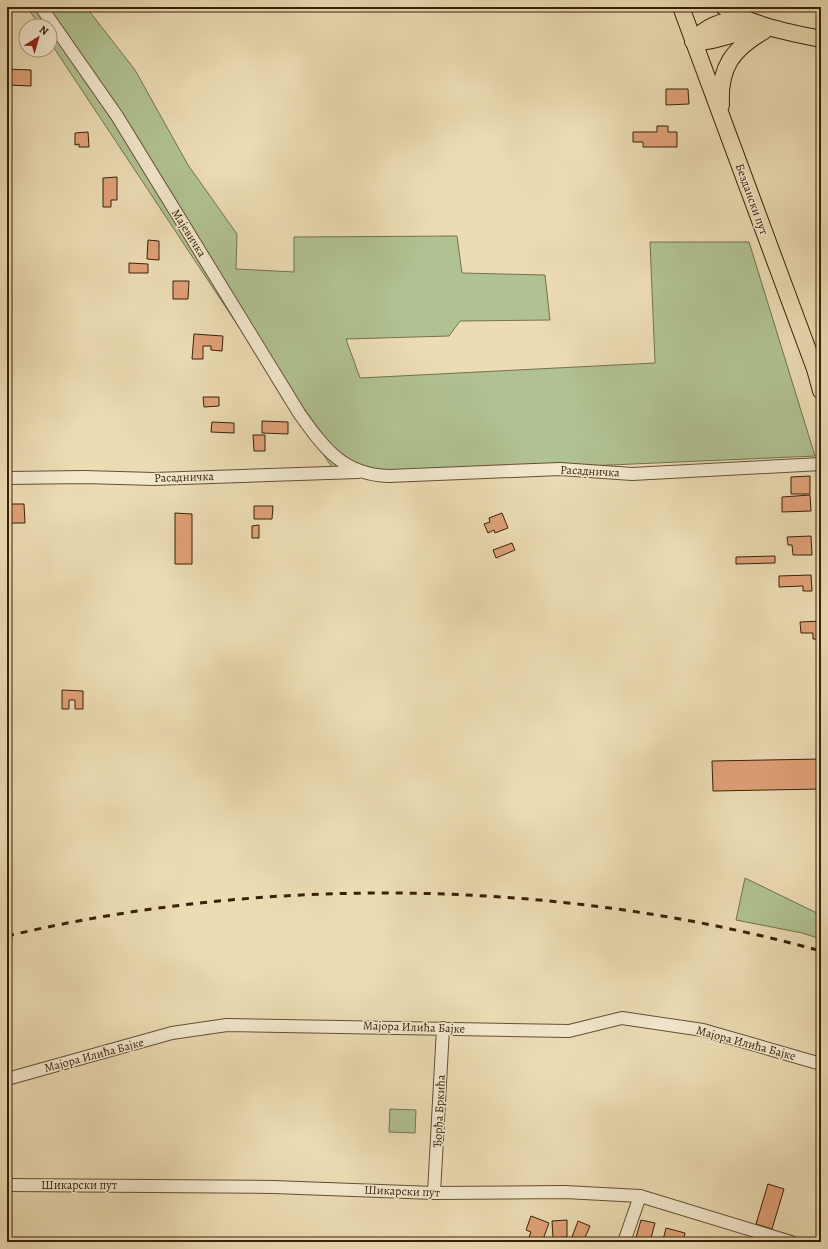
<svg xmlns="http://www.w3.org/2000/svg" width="828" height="1249" viewBox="0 0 828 1249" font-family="Alegreya,serif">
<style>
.green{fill:#b1c292;stroke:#74724d}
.building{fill:#e0a178;stroke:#372108}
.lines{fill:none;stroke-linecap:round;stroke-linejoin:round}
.minor-casing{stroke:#645033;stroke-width:14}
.major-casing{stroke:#372108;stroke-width:18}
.minor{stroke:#f3e8ce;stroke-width:12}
.major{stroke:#ecdcb4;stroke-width:16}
.rail{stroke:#372108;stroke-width:3;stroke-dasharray:7 7;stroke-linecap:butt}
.labels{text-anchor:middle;stroke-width:3;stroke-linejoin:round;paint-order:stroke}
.street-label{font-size:12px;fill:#372108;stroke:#f3e8ce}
</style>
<rect width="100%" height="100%" fill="#ecdcb4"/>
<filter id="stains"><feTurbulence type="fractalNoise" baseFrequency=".005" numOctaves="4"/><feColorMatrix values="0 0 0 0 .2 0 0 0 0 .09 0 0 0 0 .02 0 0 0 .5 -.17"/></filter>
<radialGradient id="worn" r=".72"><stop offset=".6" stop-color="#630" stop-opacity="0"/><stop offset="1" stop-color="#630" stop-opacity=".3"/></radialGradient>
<g class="green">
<path d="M27 7H86L135 70 188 165 237 234 236 269 294 272V237L457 236 462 273 545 275 550 320 460 321 449 336 346 339 360 378 655 363 650 242H749L815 456 382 475 335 472 50 42V26H40Z"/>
<path d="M745 878 821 915V939L802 933 736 920Z"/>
<path d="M390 1109 416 1110 415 1133 389 1132Z"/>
</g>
<g class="building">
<path d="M7 69 31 70V86L8 85Z"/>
<path d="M666 89H688L689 104 666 105Z"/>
<path d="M657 126H668V132H677V147H643V142H633V132H657Z"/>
<path d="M88 132 89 147H79V144L75 145V133Z"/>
<path d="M117 177V200H111V207H103V178Z"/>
<path d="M148 240 159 241V260L147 259Z"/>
<path d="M129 263 148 264V273H129Z"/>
<path d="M173 281H189L188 299H173Z"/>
<path d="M194 334 223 336 222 351 211 350V346H203V359H192Z"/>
<path d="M203 397H219V406L204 407Z"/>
<path d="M262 421 288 422V434L262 433Z"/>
<path d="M212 422 234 423V433L211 432Z"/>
<path d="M253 435H265V451H254Z"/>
<path d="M810 476V494H791V477Z"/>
<path d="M810 495 811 511 782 512V497Z"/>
<path d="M10 504H24L25 523H11Z"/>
<path d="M254 506H273L272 519H254Z"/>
<path d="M175 513 192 514V564H175Z"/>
<path d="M502 513 508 528 495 533 494 530 488 533 484 524 490 522 489 518Z"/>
<path d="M259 525V538H252V526Z"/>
<path d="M811 536 812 555H793L792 545H788L787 537Z"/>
<path d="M512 543 515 550 496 558 493 550Z"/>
<path d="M775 556V563L736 564V557Z"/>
<path d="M811 575 812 591H803V586L779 587V576Z"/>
<path d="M821 621V639H813V633H801L800 622Z"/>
<path d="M62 690 83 691V709H75V700H69V709H62Z"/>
<path d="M821 759V789L713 791 712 761Z"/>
<path d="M768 1184 784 1189 772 1229 756 1224Z"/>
<path d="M531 1216 549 1223 542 1242H527L531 1232 526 1230Z"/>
<path d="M567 1220V1237L553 1238 552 1221Z"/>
<path d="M641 1220 655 1223 650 1242 635 1241Z"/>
<path d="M578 1221 590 1226 583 1242H574L575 1238 572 1237Z"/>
<path d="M666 1228 685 1233 683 1242H668L663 1240Z"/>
<path d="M704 1238 716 1242H703Z"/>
</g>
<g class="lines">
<g class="minor-casing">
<g id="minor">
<path d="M41 7 117 116 299 413C324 448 343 475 389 476L560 469 632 474 821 464"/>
<path d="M7 478 84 477 154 479 358 472"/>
<path d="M7 1079 172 1033 227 1025 569 1031 622 1018 703 1030 821 1064"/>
<path d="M7 1185 273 1187 434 1193 565 1192 640 1196 791 1242"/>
<path d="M434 1193 443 1028"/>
<path d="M624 1242 640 1196"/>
</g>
</g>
<g class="major-casing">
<g id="major">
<path d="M681 7 815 369 821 391"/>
<path d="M724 7C752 26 788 32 821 39"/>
<path d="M693 41C717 44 738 28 763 31"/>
<path d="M693 41C707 25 724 19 745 20"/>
<path d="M721 105C719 68 732 49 764 31"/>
</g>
</g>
<use href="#minor" class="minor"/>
<use href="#major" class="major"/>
<path class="rail" d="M7 936C271 874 560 879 821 951"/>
</g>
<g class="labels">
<g class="street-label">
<text transform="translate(752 199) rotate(70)" y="4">Бездански пут</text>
<text transform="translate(189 233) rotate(58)" y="4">Мајевичка</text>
<text transform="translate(590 471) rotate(3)" y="4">Расадничка</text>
<text transform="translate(184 477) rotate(-2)" y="4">Расадничка</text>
<text transform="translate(414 1027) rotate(2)" y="4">Мајора Илића Бајке</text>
<text transform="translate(746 1043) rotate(15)" y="4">Мајора Илића Бајке</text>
<text transform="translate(94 1055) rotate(-15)" y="4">Мајора Илића Бајке</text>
<text transform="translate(439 1111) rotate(-87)" y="4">Ђорђа Бркића</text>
<text x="79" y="1189">Шикарски пут</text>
<text transform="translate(402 1191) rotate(2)" y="4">Шикарски пут</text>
</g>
</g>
<rect width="828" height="1249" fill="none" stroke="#ecdcb4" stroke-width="24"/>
<rect x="8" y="8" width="812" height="1233" fill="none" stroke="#372108" stroke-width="2"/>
<rect x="12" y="12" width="804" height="1225" fill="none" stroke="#372108"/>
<g transform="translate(38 38) rotate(37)"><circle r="19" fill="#f3e8ce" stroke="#a8987f"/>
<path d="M0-3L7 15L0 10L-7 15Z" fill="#8f2418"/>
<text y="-6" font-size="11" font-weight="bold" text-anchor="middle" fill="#372108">N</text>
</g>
<rect width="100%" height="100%" filter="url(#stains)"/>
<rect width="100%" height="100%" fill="url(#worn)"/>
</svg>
